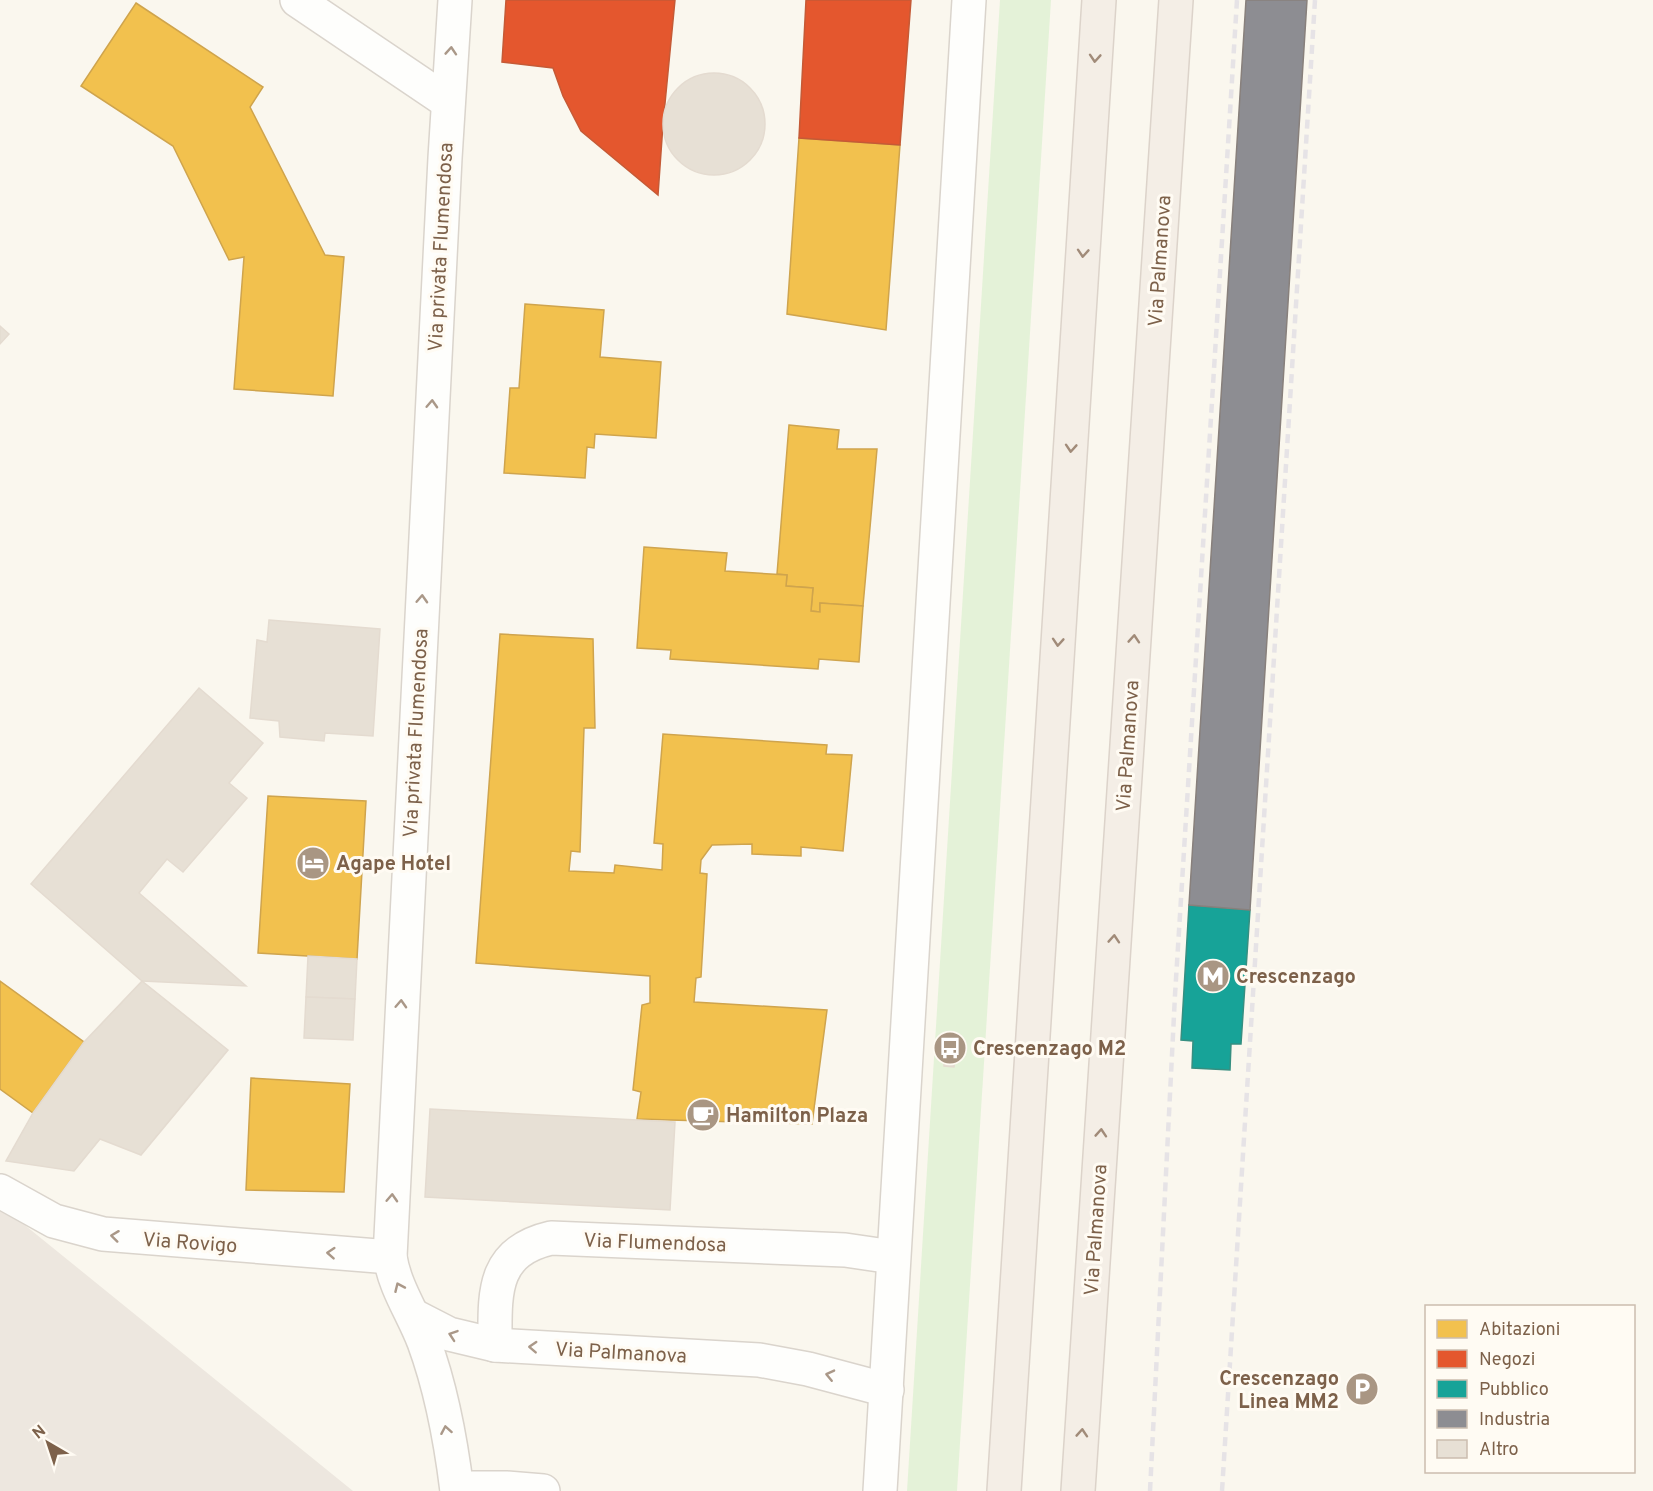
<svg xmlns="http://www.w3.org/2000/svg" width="1653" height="1491" viewBox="0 0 1653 1491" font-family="Overpass,sans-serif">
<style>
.industrial{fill:#ede7df}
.green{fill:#e4f2d8}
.homes{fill:#f2c14e;stroke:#cfa44d;stroke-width:1.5}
.shops{fill:#e4572e;stroke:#c55a36;stroke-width:1.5}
.public{fill:#17a398;stroke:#368f81;stroke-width:1.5}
.industry{fill:#8d8d92;stroke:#88807c;stroke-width:1.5}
.building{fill:#e7e0d5;stroke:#e4dbd0;stroke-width:1.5}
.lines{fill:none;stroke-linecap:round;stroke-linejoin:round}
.minor-casing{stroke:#dad4cc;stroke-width:36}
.trunk-casing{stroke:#dcd3ca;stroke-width:36}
.minor{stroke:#fefefc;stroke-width:33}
.trunk{stroke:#f4eee6;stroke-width:33}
.rail{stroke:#e6e3e6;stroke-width:4.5;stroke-dasharray:9 6;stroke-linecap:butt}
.oneway{stroke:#aa9888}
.oneway2{stroke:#a18b79}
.labels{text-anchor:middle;stroke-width:6;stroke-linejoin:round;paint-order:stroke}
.street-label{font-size:20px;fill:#7d614a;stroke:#fffbf3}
.poi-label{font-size:20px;font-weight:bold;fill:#7d614a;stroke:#fffbf3;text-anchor:start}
</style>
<rect width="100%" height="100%" fill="#faf7ee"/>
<path class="industrial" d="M0 1205 353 1491H0Z"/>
<path class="green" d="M1000 0H1051L957 1491H907Z"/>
<g class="homes">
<path d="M136 3 263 87 250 107 325 255 344 257 333 396 234 389 244 257 229 260 173 146 81 86Z"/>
<path d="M799 138 900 145 886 330 787 314Z"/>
<path d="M525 304 604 310 600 357 661 362 656 438 595 434 594 448 587 447 585 478 504 473 510 388H519Z"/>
<path d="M789 425 839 430 837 449H877L863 606 820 603V612L811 611 813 588 786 586 787 575 777 574Z"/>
<path d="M644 547 727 553 725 571 787 575 786 586 813 588 811 611 820 612V603L863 606 859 662 819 659 818 669 670 659 671 650 637 648Z"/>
<path d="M500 634 593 639 595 728H584L580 852 571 851 569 871 614 873 615 865 662 870 663 844 654 843 663 734 827 745 826 754 852 755 843 851 801 847V856L752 854V844L712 845 701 860 700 873 707 874 701 977 696 978 694 1002 827 1010 812 1124 637 1119 641 1092 633 1090 642 1005 650 1003V976L476 963Z"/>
<path d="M268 796 366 801 357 959 258 953Z"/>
<path d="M0 981 84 1042 33 1113 0 1089Z"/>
<path d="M251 1078 350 1084 344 1192 246 1190Z"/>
</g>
<g class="shops">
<path d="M506 0H675L663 124 658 195 581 131 563 96 553 68 502 62Z"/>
<path d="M806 0H911L900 145 799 138Z"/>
</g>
<path class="public" d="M1189 905 1250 910 1241 1044H1231L1230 1070 1192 1068 1193 1041 1181 1040Z"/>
<path class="industry" d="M1246 0H1307L1250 910 1189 905Z"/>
<g class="building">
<circle cx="714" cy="124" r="51"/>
<path d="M0 326 9 334 0 344Z"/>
<path d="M269 620 380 629 373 736 325 733 324 741 280 737 279 721 250 718 257 640 267 642Z"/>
<path d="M199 688 263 743 229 783 247 798 183 872 167 859 139 893 246 986 142 981 31 884Z"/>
<path d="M308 956 357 959 355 999 306 997Z"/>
<path d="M142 981 228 1050 141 1155 100 1139 74 1171 6 1161 33 1113 84 1042Z"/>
<path d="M306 997 355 999 353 1040 304 1038Z"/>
<path d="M945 1036 957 1037 954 1067 944 1066Z"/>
<path d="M430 1109 675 1122 670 1210 425 1197Z"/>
</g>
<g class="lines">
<g class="minor-casing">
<g id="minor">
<path d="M297 0 448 102"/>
<path d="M455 0 445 158 390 1257C395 1288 413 1313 424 1342 441 1388 451 1442 457 1491"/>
<path d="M0 1191 54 1221 103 1234 390 1257"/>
<path d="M414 1316 449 1334 495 1345 759 1360 808 1369 887 1390"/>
<path d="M495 1345C495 1294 491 1252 551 1238L845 1250 893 1257"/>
<path d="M457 1488H506L543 1491"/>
<path d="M880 1491 969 0"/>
</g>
</g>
<g class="trunk-casing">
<g id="trunk">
<path d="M1004 1491 1099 0"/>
<path d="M1078 1491 1176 0"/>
</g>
</g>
<use href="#minor" class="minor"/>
<use href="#trunk" class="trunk"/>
<g class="rail">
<path d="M1150 1491 1175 995 1237 0"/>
<path d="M1222 1491 1315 0"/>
</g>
</g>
<defs><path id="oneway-chevron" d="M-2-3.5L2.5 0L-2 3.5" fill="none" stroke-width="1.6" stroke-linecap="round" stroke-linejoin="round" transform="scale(1.5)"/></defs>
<g class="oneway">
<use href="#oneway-chevron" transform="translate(451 51) rotate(-86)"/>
<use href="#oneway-chevron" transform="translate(432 404) rotate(-87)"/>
<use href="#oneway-chevron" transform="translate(422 599) rotate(-87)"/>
<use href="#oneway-chevron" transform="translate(401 1004) rotate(-87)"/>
<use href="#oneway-chevron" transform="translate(392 1198) rotate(-87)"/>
<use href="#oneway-chevron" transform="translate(115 1236) rotate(-173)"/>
<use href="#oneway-chevron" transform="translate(331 1253) rotate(-176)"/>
<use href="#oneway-chevron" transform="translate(399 1287) rotate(-114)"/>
<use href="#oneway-chevron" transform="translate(453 1335) rotate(-161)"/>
<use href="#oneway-chevron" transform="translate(533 1347) rotate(-177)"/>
<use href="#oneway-chevron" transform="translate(830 1375) rotate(-167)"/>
<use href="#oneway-chevron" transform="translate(446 1430) rotate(-100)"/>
</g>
<g class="oneway2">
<use href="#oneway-chevron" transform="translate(1095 58) rotate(94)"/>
<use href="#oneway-chevron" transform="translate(1083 253) rotate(94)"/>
<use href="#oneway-chevron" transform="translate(1071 448) rotate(94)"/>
<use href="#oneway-chevron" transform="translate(1134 639) rotate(-86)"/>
<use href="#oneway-chevron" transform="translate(1058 642) rotate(94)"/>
<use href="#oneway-chevron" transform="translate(1114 939) rotate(-86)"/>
<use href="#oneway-chevron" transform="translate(1101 1133) rotate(-86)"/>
<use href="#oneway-chevron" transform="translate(1082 1433) rotate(-86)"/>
</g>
<defs>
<g id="hotel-disc" transform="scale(1.725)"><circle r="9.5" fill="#a99683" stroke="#fffbf3"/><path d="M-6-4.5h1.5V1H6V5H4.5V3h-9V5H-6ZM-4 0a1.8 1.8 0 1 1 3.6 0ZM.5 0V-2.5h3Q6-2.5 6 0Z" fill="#fff"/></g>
<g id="metro-disc" transform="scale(1.725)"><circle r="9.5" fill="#a99683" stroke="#fffbf3"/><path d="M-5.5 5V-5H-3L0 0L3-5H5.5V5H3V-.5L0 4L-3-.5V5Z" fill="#fff"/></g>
<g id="bus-disc" transform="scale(1.725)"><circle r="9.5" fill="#a99683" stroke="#fffbf3"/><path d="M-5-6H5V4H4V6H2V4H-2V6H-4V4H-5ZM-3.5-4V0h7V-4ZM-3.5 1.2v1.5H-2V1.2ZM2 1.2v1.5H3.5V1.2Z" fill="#fff"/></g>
<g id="cafe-disc" transform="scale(1.725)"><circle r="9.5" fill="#a99683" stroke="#fffbf3"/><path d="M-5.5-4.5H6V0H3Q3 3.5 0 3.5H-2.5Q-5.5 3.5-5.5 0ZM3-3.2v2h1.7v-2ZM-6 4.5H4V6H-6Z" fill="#fff"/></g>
<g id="parking-disc" transform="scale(1.725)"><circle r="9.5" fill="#a99683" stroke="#fffbf3"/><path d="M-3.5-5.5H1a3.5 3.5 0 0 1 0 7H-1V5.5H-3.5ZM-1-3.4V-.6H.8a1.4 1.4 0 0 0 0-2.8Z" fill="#fff"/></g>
</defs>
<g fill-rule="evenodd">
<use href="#hotel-disc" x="313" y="863"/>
<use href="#metro-disc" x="1213" y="976"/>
<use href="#bus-disc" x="950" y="1048"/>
<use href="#cafe-disc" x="703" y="1115"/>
<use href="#parking-disc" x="1362" y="1389"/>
</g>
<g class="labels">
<g class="street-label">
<text transform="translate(440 247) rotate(-87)" y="7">Via privata Flumendosa</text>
<text transform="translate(1159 261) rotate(-86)" y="7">Via Palmanova</text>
<text transform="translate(415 733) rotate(-87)" y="7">Via privata Flumendosa</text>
<text transform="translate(1127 746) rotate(-86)" y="7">Via Palmanova</text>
<text transform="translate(1095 1230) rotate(-86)" y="7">Via Palmanova</text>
<text transform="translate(190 1242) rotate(4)" y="7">Via Rovigo</text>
<text transform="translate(655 1242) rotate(2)" y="7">Via Flumendosa</text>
<text transform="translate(621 1352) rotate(3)" y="7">Via Palmanova</text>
</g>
<g class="poi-label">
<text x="336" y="870">Agape Hotel</text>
<text x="1236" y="983">Crescenzago</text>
<text x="973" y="1055">Crescenzago M2</text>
<text x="726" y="1122">Hamilton Plaza</text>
<text x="1339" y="1385" text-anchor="end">Crescenzago<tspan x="1339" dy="23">Linea MM2</tspan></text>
</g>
</g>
<rect x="1425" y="1305" width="210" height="168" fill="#fffbf3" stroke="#cbbdaf" stroke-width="1.5"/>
<rect x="1437" y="1320" width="30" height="18" fill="#f2c14e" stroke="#cbbdaf" stroke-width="1.5"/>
<text x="1479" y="1335" font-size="18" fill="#7d614a">Abitazioni</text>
<rect x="1437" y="1350" width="30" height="18" fill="#e4572e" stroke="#cbbdaf" stroke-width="1.5"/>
<text x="1479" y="1365" font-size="18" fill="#7d614a">Negozi</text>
<rect x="1437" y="1380" width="30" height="18" fill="#17a398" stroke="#cbbdaf" stroke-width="1.5"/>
<text x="1479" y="1395" font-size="18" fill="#7d614a">Pubblico</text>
<rect x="1437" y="1410" width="30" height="18" fill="#8d8d92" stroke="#cbbdaf" stroke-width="1.5"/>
<text x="1479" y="1425" font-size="18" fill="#7d614a">Industria</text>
<rect x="1437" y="1440" width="30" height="18" fill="#e7e0d5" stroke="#cbbdaf" stroke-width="1.5"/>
<text x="1479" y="1455" font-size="18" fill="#7d614a">Altro</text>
<g transform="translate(48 1443) rotate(321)" stroke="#fffbf3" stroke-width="4.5" paint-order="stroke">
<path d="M0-4.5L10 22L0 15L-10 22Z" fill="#7d614a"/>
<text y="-9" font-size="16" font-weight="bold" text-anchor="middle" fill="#7d614a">N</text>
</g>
</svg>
